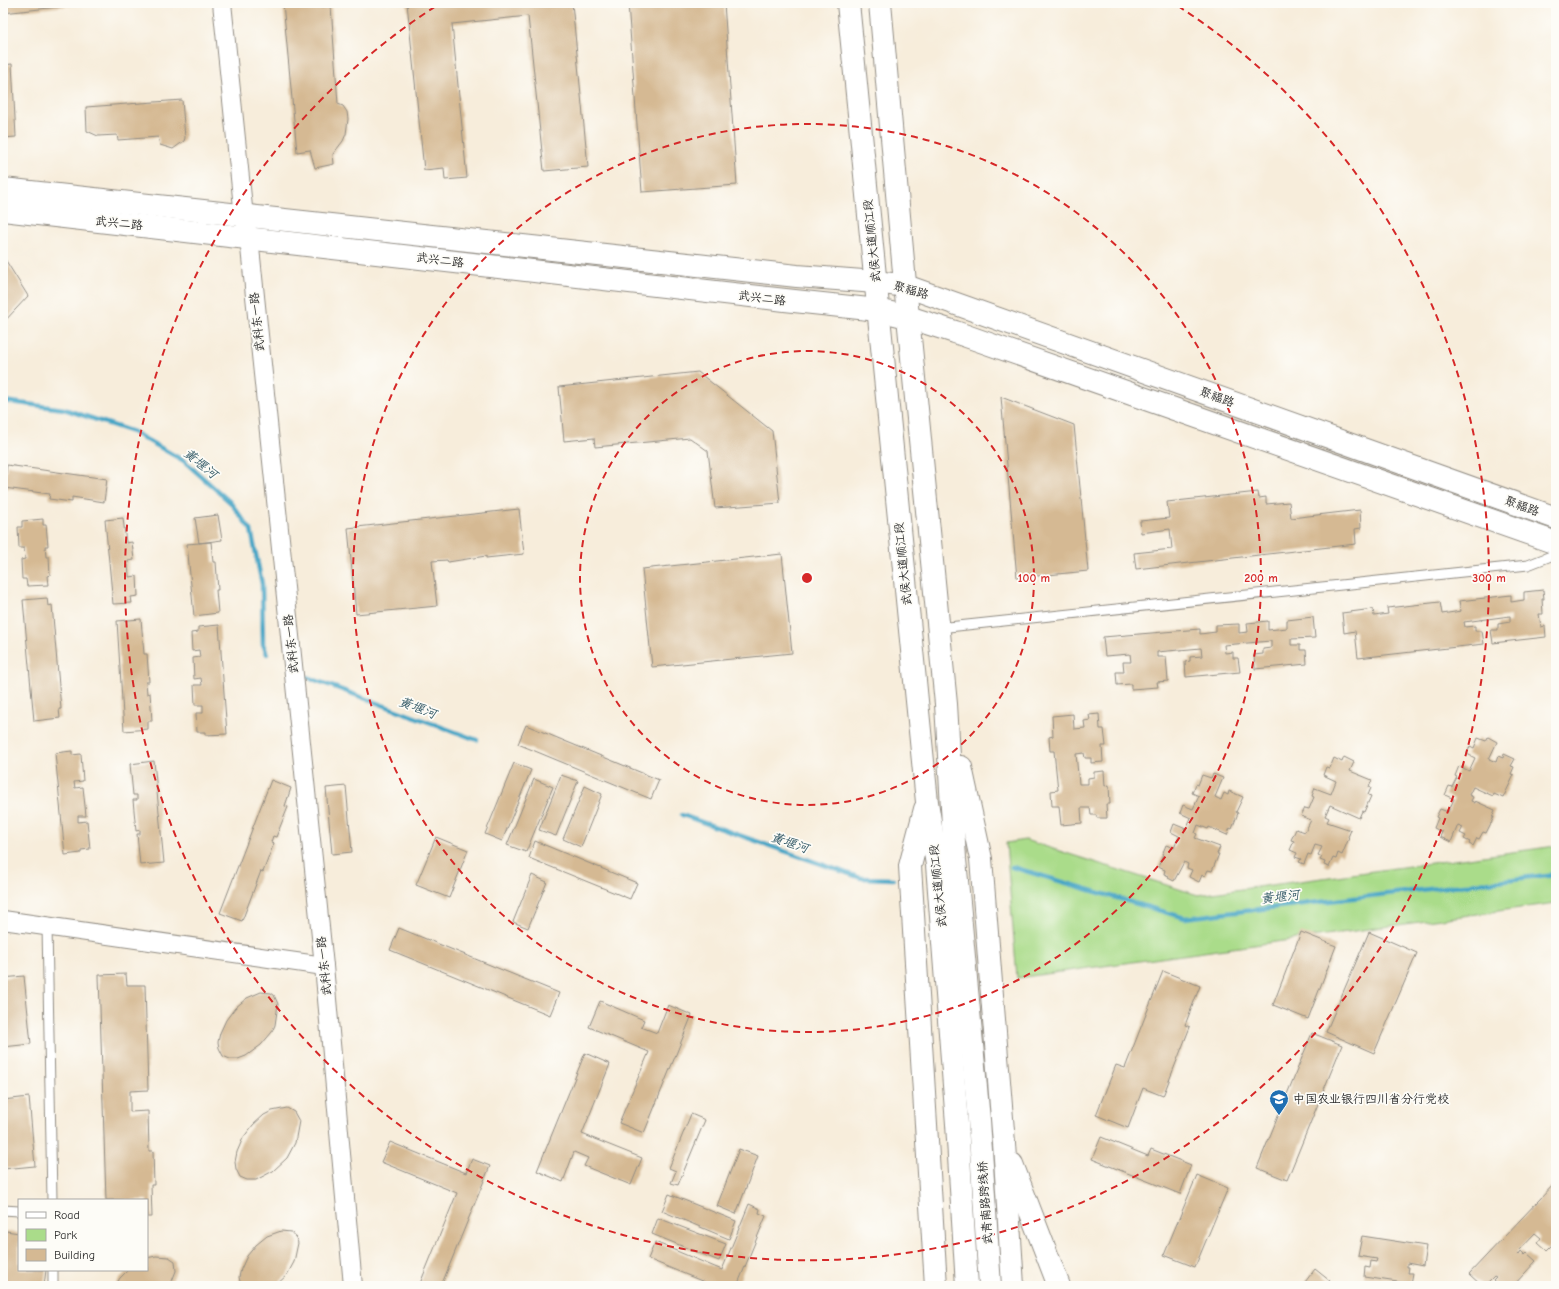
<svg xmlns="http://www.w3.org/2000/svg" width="1559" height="1289" viewBox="0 0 1559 1289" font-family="'Comic Neue','LXGW WenKai TC',sans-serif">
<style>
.green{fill:#aadc8a;stroke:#6a845a}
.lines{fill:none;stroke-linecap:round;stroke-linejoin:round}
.stream{stroke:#47a6c6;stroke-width:4.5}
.building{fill:#d5b993}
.service-casing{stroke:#918c83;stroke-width:11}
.minor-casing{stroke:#918c83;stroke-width:20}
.tertiary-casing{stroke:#918c83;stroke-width:24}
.primary-casing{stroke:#918c83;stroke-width:24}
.service{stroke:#fff;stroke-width:9}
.minor{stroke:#fff;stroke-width:18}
.tertiary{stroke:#fff;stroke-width:22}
.primary{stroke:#fff;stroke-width:22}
.ring{fill:none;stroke:#d62828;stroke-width:2;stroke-dasharray:7 5}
.labels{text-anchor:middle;stroke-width:3.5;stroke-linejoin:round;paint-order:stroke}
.street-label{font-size:12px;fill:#2b2b2b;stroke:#fdfcf7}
.poi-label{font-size:12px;fill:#2b2b2b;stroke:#fdfcf7;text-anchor:start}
.water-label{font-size:13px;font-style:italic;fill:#365c69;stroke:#fdfcf7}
.centre{fill:#d62828;stroke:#fdfcf7;stroke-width:2}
.ring-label{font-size:12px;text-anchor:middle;font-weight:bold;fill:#d62828;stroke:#fdfcf7;stroke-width:3.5;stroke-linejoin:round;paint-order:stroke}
</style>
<rect width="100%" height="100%" fill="#fdfcf7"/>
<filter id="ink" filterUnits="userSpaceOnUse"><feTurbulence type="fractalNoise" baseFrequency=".025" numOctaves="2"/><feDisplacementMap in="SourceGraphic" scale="8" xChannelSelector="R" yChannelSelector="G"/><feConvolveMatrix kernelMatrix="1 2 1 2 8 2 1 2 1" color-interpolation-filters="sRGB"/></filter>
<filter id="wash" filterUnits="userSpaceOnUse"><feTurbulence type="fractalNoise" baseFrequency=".012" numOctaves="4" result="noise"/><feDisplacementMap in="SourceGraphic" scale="16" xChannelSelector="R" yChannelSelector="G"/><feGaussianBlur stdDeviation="0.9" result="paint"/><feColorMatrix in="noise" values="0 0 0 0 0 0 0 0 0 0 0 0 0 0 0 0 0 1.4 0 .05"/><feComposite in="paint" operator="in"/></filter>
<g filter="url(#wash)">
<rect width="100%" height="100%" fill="#f7eddb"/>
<path class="green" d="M1025 840 1198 895 1556 846V903L1017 978 1006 843Z"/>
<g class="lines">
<g class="stream">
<path d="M3 401 64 409 133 432 184 461 230 502 251 530 262 584 263 644 267 654"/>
<path d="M307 677 477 740"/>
<path d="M682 815 861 878 893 879"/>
<path d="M1012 867 1185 918 1556 874"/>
</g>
</g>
<g id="blocks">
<g class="building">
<path d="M3 3H85L86 4 3 13Z"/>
<path d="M283 3H310V8L331 6 338 104 343 106 347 112 348 119 346 134 343 141 333 154 334 164 315 168 310 150 297 152Z"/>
<path d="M407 3H572L588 167 544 171 528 16 452 24 467 178 445 180 444 168 424 170Z"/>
<path d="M628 3H724L737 185 642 192Z"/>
<path d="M12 64 16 137 3 138V65Z"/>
<path d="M182 100 185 138 184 141 173 149 160 145 158 137 118 140 117 135 98 136 87 131 86 107Z"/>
<path d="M3 256 28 296 3 323Z"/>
<path d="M698 372 772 431 780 503 715 508 708 451 690 438 595 447 594 438 564 441 559 387Z"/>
<path d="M1001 397 1074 425 1088 571 1017 578Z"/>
<path d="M7 465 107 479 104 502 72 497V502L49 499 50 494 4 488Z"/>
<path d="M1258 492 1259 498 1266 497V504L1289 502 1291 518 1360 510 1361 528 1355 529 1356 544 1136 569 1134 553 1172 549 1170 529 1141 533 1140 521 1169 518 1167 502Z"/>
<path d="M519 509 524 554 486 558V556L448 562 447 560 432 561 437 606 356 614 348 528Z"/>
<path d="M218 515 222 540 199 543 195 518Z"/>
<path d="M123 518 126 543 132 542 134 560 128 561 129 577 137 576 138 596 131 597 132 603 113 604 105 520Z"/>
<path d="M43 519V525H46L48 546H45L46 557H49L50 575 47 576 48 585 27 586 26 579H22L21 560 25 559 24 548H19L18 527H22V521Z"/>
<path d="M211 542 213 562H216L218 590H216L218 613 194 616 187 544Z"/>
<path d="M782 554 792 653 652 667 642 569Z"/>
<path d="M1543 590 1544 599H1542L1543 614H1539L1541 627 1545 626 1546 637 1493 643 1491 630H1498V624L1510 622V616L1464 622 1465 627 1475 626V631H1482L1484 644 1358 658 1355 631 1344 633 1342 613 1373 609 1374 616 1388 614 1387 608 1440 602 1442 614 1461 611 1459 601 1511 595V602L1524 600V592Z"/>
<path d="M47 598 48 606 52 605 61 709H59L60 718 34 721 23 600Z"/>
<path d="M1313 617 1315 638 1291 639V645H1300V650H1306L1307 664 1255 669 1254 655 1263 654V649L1271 648V641L1224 645 1225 653 1233 652V658H1238L1240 672 1186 677 1185 662 1190 661V657L1202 656 1201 648 1157 652V657H1166L1168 681 1157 682 1158 687 1131 689V684L1117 685 1116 672H1124L1123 662H1131L1130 654 1105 656 1103 637 1200 629V634L1216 632V625L1239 624V633L1248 632 1247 623 1268 621V630L1287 628V620Z"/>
<path d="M141 619 144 654H147L149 682H146L147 694 150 693 152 721H148V729L124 731 117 621Z"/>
<path d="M219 625 227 734 205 735V732H197L196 713H203V705H195L194 685H202L201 678 194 679 193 658 200 657 199 650 192 651 191 633 198 632V627Z"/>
<path d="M1073 714 1074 729 1085 728 1084 721 1090 720 1089 715 1099 714 1100 729H1104L1106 746H1102L1103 762 1091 763V758H1085L1084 753 1076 754 1079 784H1088V778L1094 777V772L1104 771 1105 786 1109 785 1110 804H1106L1107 818H1097L1096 815H1091L1090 808H1081L1082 823 1061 825 1059 806H1052L1051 791 1058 790 1054 751H1050L1049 737 1053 736 1052 716Z"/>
<path d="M526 725 659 780 651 799 518 744Z"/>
<path d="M1488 737 1497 742 1489 759 1496 762 1498 756 1503 758 1504 754 1515 759 1511 766 1514 767 1511 774 1514 775 1503 798 1494 794 1493 796 1473 787 1469 795 1473 797 1471 801 1475 803V801L1495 810 1492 817H1494L1486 833 1483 832 1479 839 1477 838 1473 846 1469 844 1470 842 1464 839 1466 836 1460 833 1463 827 1458 825 1451 842 1440 837 1442 832 1434 828 1438 818 1436 817 1440 809 1448 812 1454 799 1445 795 1449 786 1452 787 1457 777 1455 776 1459 766 1469 771 1475 758 1467 754 1470 746 1474 748 1478 738 1486 741Z"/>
<path d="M72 751V755L81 754 83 781 74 782 75 788 83 787 86 816H78V822L87 821 90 849 81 850V853L65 855 55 753Z"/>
<path d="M1344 757 1354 762 1350 771 1372 780 1369 787 1371 788 1368 795 1371 796 1364 812 1362 811 1359 818 1330 805 1325 816 1329 818 1327 822 1351 830 1348 837 1349 838 1342 855 1338 853 1336 859 1333 858 1329 867 1324 865 1325 862 1320 860 1322 857 1318 855 1322 847 1315 845 1311 855 1308 854 1304 864 1299 862 1301 859 1295 857 1297 853 1290 850 1294 841 1291 840 1296 829 1305 832 1311 820 1301 816 1305 808 1309 809 1314 797 1312 796 1315 788 1331 794 1336 781 1323 775 1326 767 1330 768 1334 758 1342 762Z"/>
<path d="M154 761 164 863 140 865 137 834H140V830L136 831 133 800H137V795H133L130 764Z"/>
<path d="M514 763 531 770 502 841 485 834Z"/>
<path d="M1213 774 1223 778 1215 797 1221 800 1224 793 1228 795 1229 791 1243 797 1236 812 1238 813 1232 829 1230 828 1227 835 1209 827 1208 829 1198 825 1195 833 1197 834 1195 838 1220 847 1217 854H1219L1212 871 1208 870 1205 876 1202 875 1199 882 1189 877 1192 870 1187 868 1188 864 1184 862 1174 881 1168 878 1169 876 1164 874 1165 870 1158 867 1163 855H1162L1166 845 1174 848 1179 836 1171 832 1174 824 1186 829 1191 818 1180 813 1183 805 1193 809 1199 796 1192 793 1196 784 1198 785 1202 775 1211 778Z"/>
<path d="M561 775 578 781 556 836 539 830Z"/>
<path d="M534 779 553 787 526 852 507 845Z"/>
<path d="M271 780 291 788 285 806 288 807 276 837 273 836 271 842 274 843 263 872 261 871 242 921 220 913Z"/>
<path d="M346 786 352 852 332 854 326 788Z"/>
<path d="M585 786 602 794 581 847 563 839Z"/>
<path d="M436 837 468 850 449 898 416 885Z"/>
<path d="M535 841 637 883 630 899 529 858Z"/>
<path d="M532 875 547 882 528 928 513 922Z"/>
<path d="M399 928 559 993 550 1015 390 950Z"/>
<path d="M1301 932 1336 946 1308 1019 1273 1005Z"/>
<path d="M1369 932 1417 953 1374 1053 1326 1032Z"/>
<path d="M1163 971 1200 986 1185 1025 1190 1027 1163 1096 1143 1088 1128 1128 1096 1115 1116 1065 1125 1068Z"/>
<path d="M126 974 127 985H145L148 1090 130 1091V1112L148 1111 149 1151H153L154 1185H151L152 1217H147V1200H106L99 975Z"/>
<path d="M24 976 31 1044 3 1047V978Z"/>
<path d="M261 992 271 993 274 995 278 1004 275 1025 272 1032 261 1045 246 1056 238 1059H230L223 1056 219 1048 218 1042 220 1033 226 1020 235 1008 247 998Z"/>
<path d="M600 1001 644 1020 641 1027 657 1033 668 1005 692 1015 644 1133 619 1123 649 1052 589 1027Z"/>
<path d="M1312 1033 1342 1045 1287 1180 1257 1168Z"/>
<path d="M585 1053 610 1064 582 1134 642 1158 631 1185 584 1166 588 1158 574 1152 563 1182 537 1171Z"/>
<path d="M29 1097 35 1166 3 1169V1100Z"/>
<path d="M287 1108 294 1112 299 1121 295 1143 287 1158 273 1171 256 1180H247L240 1177 236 1169 235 1162 237 1152 243 1138 253 1125 264 1115 272 1111Z"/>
<path d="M691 1114 705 1120 678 1185 671 1183 676 1171 669 1168Z"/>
<path d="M1101 1137 1148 1156 1151 1149 1191 1165 1180 1194 1092 1159Z"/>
<path d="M390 1142 466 1173 472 1159 490 1166 441 1286H419L457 1193 381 1162Z"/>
<path d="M739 1149 758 1156 736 1214 717 1206Z"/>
<path d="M1197 1175 1228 1188 1195 1267 1164 1255Z"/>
<path d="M1556 1182V1241L1547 1250 1538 1242 1541 1238 1535 1233 1517 1252 1519 1254 1521 1251 1525 1255 1527 1253 1536 1261 1513 1286H1496L1497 1285 1493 1281 1496 1278 1494 1277 1485 1286H1482L1469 1274Z"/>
<path d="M669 1194 736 1221 729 1239 662 1211Z"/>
<path d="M749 1204 760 1209 759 1213 766 1216 737 1286H714L648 1259 655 1242 722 1270Z"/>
<path d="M658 1218 726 1244 719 1261 652 1234Z"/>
<path d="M6 1231 19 1233V1270H46L44 1286H3V1242Z"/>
<path d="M281 1231 291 1232 296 1238 298 1243 294 1262 287 1275 275 1286H241L239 1277 241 1269 247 1256 256 1245 267 1236Z"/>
<path d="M1362 1236 1426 1246 1423 1266 1407 1263V1267H1409L1408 1273H1413L1411 1284 1364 1277 1365 1267 1370 1268 1371 1261 1376 1262 1377 1259 1358 1256Z"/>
<path d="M156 1256 169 1257 175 1261 176 1271 170 1286H115L120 1278 128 1270H147V1258Z"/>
<path d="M1315 1269 1330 1281 1326 1286H1302Z"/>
</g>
</g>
</g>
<g filter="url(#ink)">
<use href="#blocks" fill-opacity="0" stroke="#918c83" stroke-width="1"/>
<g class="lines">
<g class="service-casing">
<g id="service">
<path d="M939 628 1528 565 1556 554"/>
<path d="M47 926 52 1200"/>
<path d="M3 1210 19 1211"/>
<path d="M53 1270V1286"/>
</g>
</g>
<g class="minor-casing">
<g id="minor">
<path d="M222 3 244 217 249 238 324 966 353 1286"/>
<path d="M3 920 324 966"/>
</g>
</g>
<g class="tertiary-casing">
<g id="tertiary">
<path d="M3 189 797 276 876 282 906 286 1556 518"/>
<path d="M3 210 785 300 878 310 908 317 955 332 1556 543"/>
</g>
</g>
<g class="primary-casing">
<g id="primary">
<path d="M848 3 927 802 937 865 957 1124 967 1286"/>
<path d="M880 3 908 317 946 704 955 859 979 1120 990 1286"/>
<path d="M961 767 981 859 1004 1143 1013 1286"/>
<path d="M925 809 910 866 936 1286"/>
<path d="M1012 1164 1059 1286"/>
</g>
</g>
<use href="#service" class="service"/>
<use href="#minor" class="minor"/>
<use href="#tertiary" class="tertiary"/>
<use href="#primary" class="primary"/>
</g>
</g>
<g class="ring">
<circle cx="807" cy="578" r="227"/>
<circle cx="807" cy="578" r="454"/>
<path d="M1178 6A682 682 0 1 1 436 6"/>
</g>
<defs>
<g id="school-pin" transform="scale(1)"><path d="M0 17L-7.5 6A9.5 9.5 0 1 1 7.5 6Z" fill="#1f6fb2" stroke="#fdfcf7"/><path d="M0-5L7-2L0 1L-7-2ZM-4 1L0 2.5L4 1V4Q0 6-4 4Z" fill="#fff"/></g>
</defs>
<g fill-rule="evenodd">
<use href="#school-pin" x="1279" y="1099"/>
</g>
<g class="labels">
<g class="street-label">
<text transform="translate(119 223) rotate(6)" y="4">武兴二路</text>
<text transform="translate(872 241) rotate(-96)" y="4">武侯大道顺江段</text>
<text transform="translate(440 260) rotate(7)" y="4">武兴二路</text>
<text transform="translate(911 290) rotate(16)" y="4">聚福路</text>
<text transform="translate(762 298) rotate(7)" y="4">武兴二路</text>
<text transform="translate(257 322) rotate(-96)" y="4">武科东一路</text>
<text transform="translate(1217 397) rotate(20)" y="4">聚福路</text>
<text transform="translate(1522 506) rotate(20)" y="4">聚福路</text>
<text transform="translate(903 564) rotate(-96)" y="4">武侯大道顺江段</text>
<text transform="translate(291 644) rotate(-96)" y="4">武科东一路</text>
<text transform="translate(938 886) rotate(-96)" y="4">武侯大道顺江段</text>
<text transform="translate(324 966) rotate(-96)" y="4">武科东一路</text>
<text transform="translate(985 1203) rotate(-94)" y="4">武青南路跨线桥</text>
</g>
<g class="poi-label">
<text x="1293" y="1103">中国农业银行四川省分行党校</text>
</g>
<g class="water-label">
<text transform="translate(201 463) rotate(39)" y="5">黄堰河</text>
<text transform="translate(418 707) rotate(21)" y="5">黄堰河</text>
<text transform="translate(790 842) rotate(19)" y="5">黄堰河</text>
<text transform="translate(1280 896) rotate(-7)" y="5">黄堰河</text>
</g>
</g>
<circle cx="807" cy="578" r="6" class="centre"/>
<g class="ring-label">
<text x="1034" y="582">100 m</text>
<text x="1261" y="582">200 m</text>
<text x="1489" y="582">300 m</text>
</g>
<rect width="1559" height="1289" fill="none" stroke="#fdfcf7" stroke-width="16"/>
<rect x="18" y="1199" width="130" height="72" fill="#fdfcf7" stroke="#a9a8a5"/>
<rect x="26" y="1212" width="20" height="6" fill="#ffffff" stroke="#a9a8a5"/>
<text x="54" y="1219" font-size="12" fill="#2b2b2b">Road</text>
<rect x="26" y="1229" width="20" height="12" fill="#aadc8a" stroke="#a9a8a5"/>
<text x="54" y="1239" font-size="12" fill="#2b2b2b">Park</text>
<rect x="26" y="1249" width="20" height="12" fill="#d5b993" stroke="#a9a8a5"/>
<text x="54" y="1259" font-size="12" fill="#2b2b2b">Building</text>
</svg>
